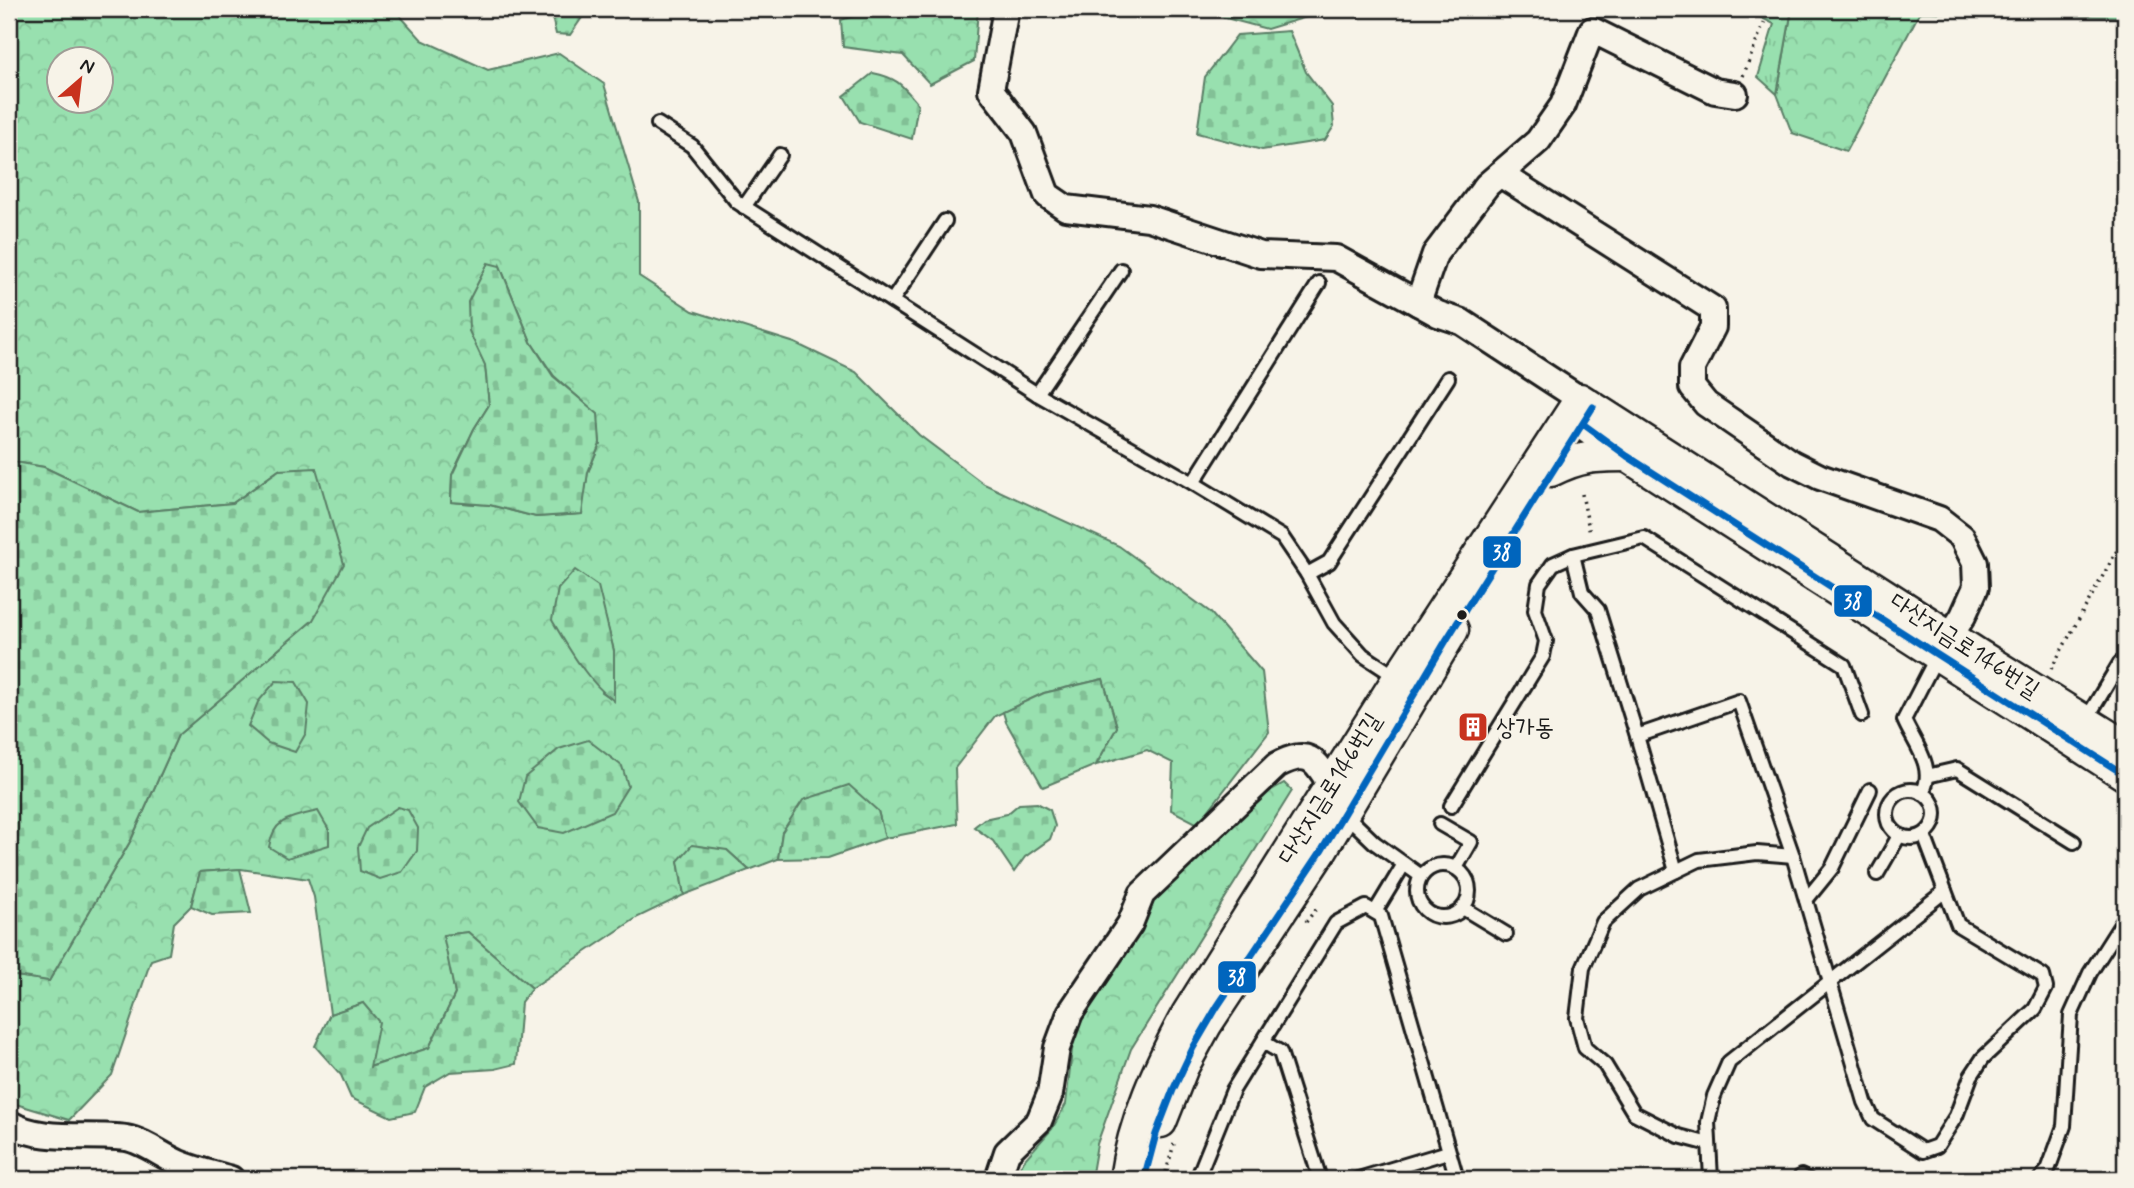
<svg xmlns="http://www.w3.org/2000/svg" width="2134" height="1188" viewBox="0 0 2134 1188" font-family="Mynerve,'Poor Story',sans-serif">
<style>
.forest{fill:url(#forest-crowns);stroke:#5a7e66;stroke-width:2;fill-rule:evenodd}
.cemetery{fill:url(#cemetery-stones);stroke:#5a7e66;stroke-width:2}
.park{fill:url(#park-tufts);stroke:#5a7e66;stroke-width:2}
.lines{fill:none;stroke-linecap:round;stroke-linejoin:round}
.service-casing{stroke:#1c1c1c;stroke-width:18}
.minor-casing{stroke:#1c1c1c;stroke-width:30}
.tertiary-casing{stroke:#1c1c1c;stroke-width:35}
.path{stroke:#1c1c1c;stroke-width:3.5;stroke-dasharray:2 5;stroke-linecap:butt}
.service{stroke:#f7f3e8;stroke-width:12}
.minor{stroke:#f7f3e8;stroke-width:24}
.tertiary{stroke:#f7f3e8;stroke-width:30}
.bus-1-casing{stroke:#f7f3e8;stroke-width:12}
.bus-1{stroke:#0065bd;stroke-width:7}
.bus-dot{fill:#1c1c1c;stroke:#f7f3e8;stroke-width:2.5}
.labels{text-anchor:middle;stroke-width:7;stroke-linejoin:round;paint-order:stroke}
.street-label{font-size:24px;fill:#1c1c1c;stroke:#f7f3e8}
.poi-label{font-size:24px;fill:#1c1c1c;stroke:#f7f3e8;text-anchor:start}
.line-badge{stroke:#f7f3e8;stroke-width:2.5}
.badge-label{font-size:19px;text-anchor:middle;font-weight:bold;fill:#fff}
</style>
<defs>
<pattern id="forest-crowns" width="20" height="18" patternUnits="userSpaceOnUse" patternTransform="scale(1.75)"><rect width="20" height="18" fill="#98e0af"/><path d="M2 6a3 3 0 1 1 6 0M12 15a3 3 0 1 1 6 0" fill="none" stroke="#82c096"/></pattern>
<pattern id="cemetery-stones" width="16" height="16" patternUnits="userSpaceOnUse" patternTransform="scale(1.75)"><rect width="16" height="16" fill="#98e0af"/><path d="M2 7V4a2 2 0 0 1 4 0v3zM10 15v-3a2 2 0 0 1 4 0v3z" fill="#82c096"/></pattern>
<pattern id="park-tufts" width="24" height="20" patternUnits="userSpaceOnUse" patternTransform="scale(1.75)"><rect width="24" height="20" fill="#98e0af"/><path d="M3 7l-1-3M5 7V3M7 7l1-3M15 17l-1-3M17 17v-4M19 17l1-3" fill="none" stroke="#82c096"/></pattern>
</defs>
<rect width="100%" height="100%" fill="#f7f3e8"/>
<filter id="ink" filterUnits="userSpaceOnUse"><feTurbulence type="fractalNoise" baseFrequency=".0143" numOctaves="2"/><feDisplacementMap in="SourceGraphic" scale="14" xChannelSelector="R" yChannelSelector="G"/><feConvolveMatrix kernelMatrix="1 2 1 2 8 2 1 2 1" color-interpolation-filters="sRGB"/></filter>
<g filter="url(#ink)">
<g class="forest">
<path d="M9 9H394L422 40 488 70 559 53 604 84 639 202V276L693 311 795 343 856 372 919 435 984 484 1119 546 1210 612 1262 672 1269 732 1198 824 1171 810 1173 763 1147 750 1096 765 1117 727 1103 679 1044 693 995 716 955 768 957 824 885 838 878 811 782 832 778 859 749 870 727 850 678 861 684 895 638 917 532 988 468 932 444 935 455 994 429 1048 369 1067 363 1003 330 1014 314 897 308 879 241 869 200 872 191 906 174 923 169 954 151 960 112 1075 69 1120 9 1102V975L49 981 131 840 178 735 313 620 279 470 233 503 138 512 44 467 9 461ZM60 60H102V102H60ZM500 266 531 342 554 376 597 414 600 443 588 472 581 514 536 517 490 505 451 502 452 475 474 429 489 405 485 365ZM597 586 614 651V700L602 692Z"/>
<path d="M869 9H978L974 61 930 84 903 55 843 47 841 20 869 11Z"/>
<path d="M1203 9H1333L1267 29 1207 13Z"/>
<path d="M1792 9H2125V17L1920 12 1846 151 1792 133 1777 94Z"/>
<path d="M1284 783 1292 791 1131 1049 1097 1144 1091 1179H1013L1024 1160 1052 1129 1066 1104 1072 1050 1080 1014 1147 898 1261 796Z"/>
</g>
<g class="cemetery">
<path d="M550 9H588L570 35 556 34Z"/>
<path d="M1289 31 1306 72 1332 106 1334 126 1325 140 1262 150 1197 133 1205 77 1237 35Z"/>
<path d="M873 73C898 78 902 85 918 104L912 139 860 122 844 96Z"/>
<path d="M488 263 500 266 531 342 553 376 598 414 600 443 588 472 582 514 536 517 490 505 451 502 452 475 474 429 489 405 485 365 469 331 468 302Z"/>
<path d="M9 461 44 467 138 512 233 503 279 470 316 468 344 564 313 620 178 735 131 840 49 981 9 975Z"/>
<path d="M575 570 598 586 614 651V701C587 681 569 649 552 620L558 589Z"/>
<path d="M1103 679 1117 727 1096 765 1043 787 1006 722 1003 712 1044 693Z"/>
<path d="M276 681 296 682 309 704 306 733 295 752 268 743 248 726 258 702Z"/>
<path d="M588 740 622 766 628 786 612 812 564 833 538 828 519 802 525 777 559 749Z"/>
<path d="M849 785 878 811 885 838 828 858 778 859 782 832 803 800Z"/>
<path d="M1037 803 1050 810 1055 826 1050 839 1025 857 1014 872 993 841 974 827 984 819 1007 814 1019 804Z"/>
<path d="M398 807 408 810 418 828 417 851 402 872 380 879 360 871 358 847 367 828Z"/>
<path d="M318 811 329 830V845L287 858 269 847C273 818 292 817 318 811Z"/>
<path d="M692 845 727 850 749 870 684 895 678 861Z"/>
<path d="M240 869 251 913 212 915 191 906 200 872Z"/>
<path d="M468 932 532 988 521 1002 516 1064 495 1069 450 1072 425 1087 415 1112 391 1117 351 1098 341 1075 315 1046 330 1014 363 1003 379 1022 370 1067 429 1048 455 994 443 935Z"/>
</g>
<path class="park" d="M1744 9H1792L1777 94 1758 77 1774 24Z"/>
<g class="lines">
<g class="service-casing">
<g id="service">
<path d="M658 124 692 146 737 202 1037 394 1193 483 1282 537 1307 574 1334 623 1363 655 1398 678"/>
<path d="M744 207 780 155"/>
<path d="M892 301 945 221"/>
<path d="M1037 394 1121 270"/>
<path d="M1193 483 1319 283"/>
<path d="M1573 555 1582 592 1598 610 1637 736 1676 871"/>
<path d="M1307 574 1329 562 1448 378"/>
<path d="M2084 723 2120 663"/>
<path d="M1637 736 1739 701 1793 856 1865 1102 1873 1119 1923 1151 1937 1146 1956 1116 1971 1076 1983 1058 2035 1009 2046 988 2043 976 1958 925 1924 835"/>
<path d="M1927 776 1957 769 2074 842"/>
<circle cx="1911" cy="814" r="24"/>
<path d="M1922 793C1937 768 1913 742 1904 720L1937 656"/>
<path d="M1451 806 1543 656 1546 641 1535 610 1539 584 1553 564 1573 555 1644 538 1844 665 1862 715"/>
<path d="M1345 814 1375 843 1421 876"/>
<path d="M1440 824 1471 842 1456 868"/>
<circle cx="1443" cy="891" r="26"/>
<path d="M1877 874 1899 836"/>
<path d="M1806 900 1832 868 1870 790"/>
<path d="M1463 908 1506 934"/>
<path d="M1375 912 1404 864"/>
<path d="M1263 1042 1280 1052 1320 1179"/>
<path d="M1709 1144 1679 1136 1634 1113 1605 1065 1585 1048 1577 1018 1583 968 1603 922 1639 889 1699 860 1757 853 1793 856"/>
<path d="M1801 1176 1807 1179"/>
<path d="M1197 1179 1233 1090 1336 923 1366 907 1381 916 1457 1179"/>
<path d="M1358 1179 1448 1152"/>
<path d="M1711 1179 1708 1122 1714 1096 1729 1062 1945 891"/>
<path d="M2040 1179 2048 1170 2064 1126 2071 1015 2090 973 2125 918"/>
</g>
</g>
<g class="minor-casing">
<g id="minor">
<path d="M1006 9 991 90 1024 133 1047 195 1066 208 1149 218 1261 255 1336 258 1418 303"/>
<path d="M1500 174 1713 309V327L1692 368V387L1706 404 1792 463 1820 477 1939 519 1962 537 1975 563 1976 587 1963 616 1940 652"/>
<path d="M1580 399 1462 322 1438 314 1418 303 1435 254 1487 185 1538 141 1563 105 1592 30 1715 91 1735 94"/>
<path d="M9 1123C41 1143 89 1133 126 1138 144 1141 162 1156 179 1163 196 1170 214 1174 231 1179"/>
<path d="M998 1179 1007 1152 1039 1121 1050 1094 1057 1048 1070 1013 1130 924 1142 894 1277 765C1308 749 1315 758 1331 786"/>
</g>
</g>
<g class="tertiary-casing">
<g id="tertiary">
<path d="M1583 424 1627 456 2125 775"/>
<path d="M1551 471C1580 456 1596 456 1627 456"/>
<path d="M1161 1122 1183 1067 1206 1025 1321 851 1453 630"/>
<path d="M1125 1179C1133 1121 1159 1066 1187 1014L1398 678 1580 399 1979 655 2125 746"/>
</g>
</g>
<g class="path">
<path d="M1743 76 1765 20 1767 9"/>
<path d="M1582 494 1590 534"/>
<path d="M2051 669 2125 536"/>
<path d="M1306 922 1316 909"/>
<path d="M1164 1179 1174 1144"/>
</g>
<use href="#service" class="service"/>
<use href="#minor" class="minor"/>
<use href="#tertiary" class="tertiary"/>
<g class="bus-1-casing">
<g id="bus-1">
<path d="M1583 424 1627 456 2125 775"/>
<path d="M1144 1179 1156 1134 1173 1090 1193 1048 1217 1007 1322 850 1447 639 1593 407"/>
</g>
</g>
<use href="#bus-1" class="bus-1"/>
</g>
</g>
<defs>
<g id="building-square" transform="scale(1.575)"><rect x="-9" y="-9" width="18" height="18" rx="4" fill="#c8321e" stroke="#f7f3e8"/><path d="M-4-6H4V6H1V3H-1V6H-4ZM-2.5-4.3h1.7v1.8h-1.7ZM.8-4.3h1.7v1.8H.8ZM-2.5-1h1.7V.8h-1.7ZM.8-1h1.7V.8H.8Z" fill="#fff"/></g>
</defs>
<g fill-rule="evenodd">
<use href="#building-square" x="1473" y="727"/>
</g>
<circle class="bus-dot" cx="1462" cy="615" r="6"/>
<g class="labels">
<g class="street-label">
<text transform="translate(1965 645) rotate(33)" y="8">다산지금로146번길</text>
<text transform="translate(1329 788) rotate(-58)" y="8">다산지금로146번길</text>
</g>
<g class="poi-label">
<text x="1496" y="735">상가동</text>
</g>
</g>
<g class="line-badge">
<rect x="1482" y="535" width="40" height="34" rx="7" fill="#0065bd"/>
<rect x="1833" y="584" width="40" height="34" rx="7" fill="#0065bd"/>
<rect x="1217" y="960" width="40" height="34" rx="7" fill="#0065bd"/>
</g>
<g class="badge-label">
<text x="1502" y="559">38</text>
<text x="1853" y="608">38</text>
<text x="1237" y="984">38</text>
</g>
<rect width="2134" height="1188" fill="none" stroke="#f7f3e8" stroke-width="35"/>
<rect x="18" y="18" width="2099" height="1153" fill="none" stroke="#1c1c1c" stroke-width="2.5" filter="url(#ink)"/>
<g transform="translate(80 80) rotate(28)"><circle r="33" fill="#f7f3e8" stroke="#9f9d96" stroke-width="2"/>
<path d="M0-5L12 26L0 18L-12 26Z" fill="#c8321e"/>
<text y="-10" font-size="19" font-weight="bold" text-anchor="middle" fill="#1c1c1c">N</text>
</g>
</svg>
